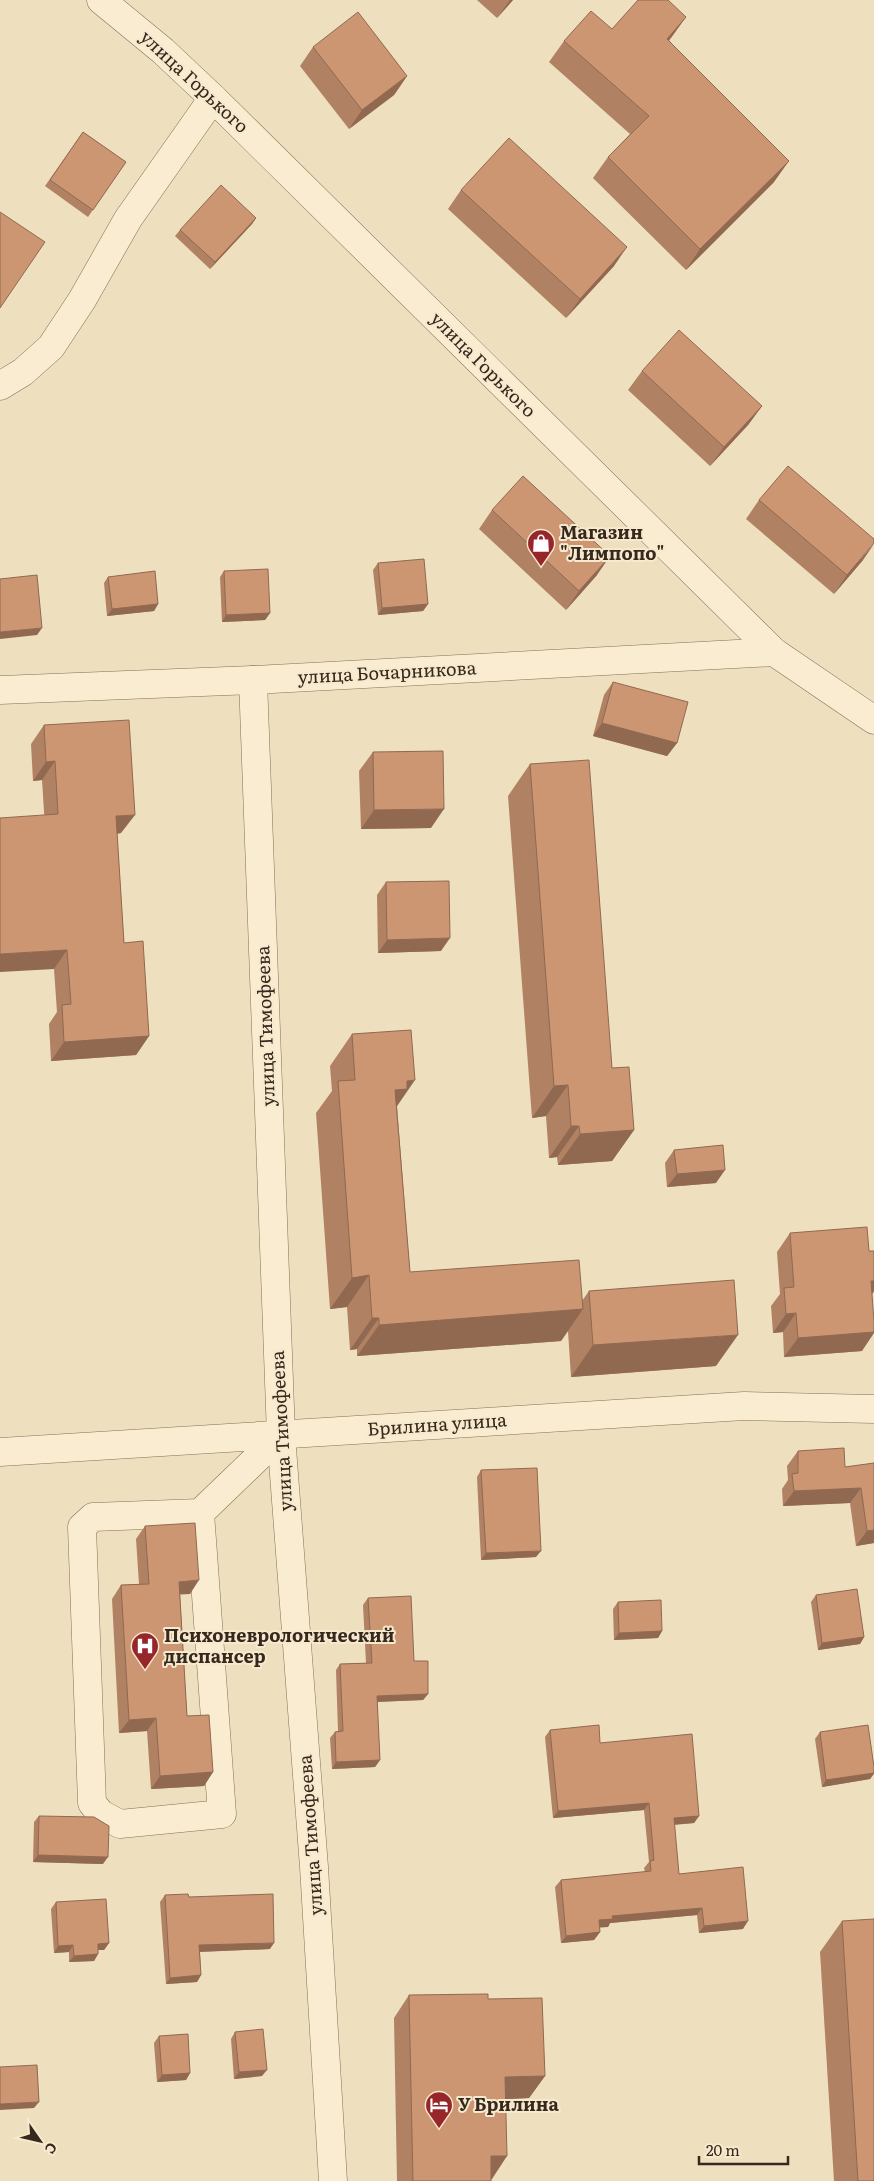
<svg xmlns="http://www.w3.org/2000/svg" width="874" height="2181" viewBox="0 0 874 2181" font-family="Literata,serif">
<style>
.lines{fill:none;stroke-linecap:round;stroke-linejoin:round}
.minor-casing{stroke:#876f57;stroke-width:29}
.minor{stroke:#f9ecd1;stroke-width:28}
.wall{fill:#b08163}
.shaded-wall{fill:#906950}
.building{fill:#cd9673;stroke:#906950}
.labels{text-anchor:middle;stroke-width:4;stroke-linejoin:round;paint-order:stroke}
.street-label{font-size:18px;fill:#36281c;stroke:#f6e9ce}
.poi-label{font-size:18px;font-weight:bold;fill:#36281c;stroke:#f6e9ce;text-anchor:start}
</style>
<rect width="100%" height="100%" fill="#eedfbe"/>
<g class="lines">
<g class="minor-casing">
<g id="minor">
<path d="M101 0 163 51 213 98 774 652 874 720"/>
<path d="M0 386 23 372 51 347 82 300 128 219 213 98"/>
<path d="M253 680 281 1435 314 1867 333 2181"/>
<path d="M0 690 253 680 774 652"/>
<path d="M0 1452 744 1406 874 1409"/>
<path d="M200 1513 222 1814 120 1824 101 1814 92 1803 82 1527 93 1517 200 1513 281 1435"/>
</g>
</g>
<use href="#minor" class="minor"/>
</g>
<g class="wall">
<path d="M477 0H513L497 18Z"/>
<path d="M686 17 669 40 774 182 686 270 593 178 608 157 630 134 549 62 564 41Z"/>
<path d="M313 47 407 76 394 95 349 129 300 66Z"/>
<path d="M83 132 126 162 88 217 45 186Z"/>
<path d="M461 190 614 266 566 318 448 209Z"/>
<path d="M256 218 252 224 210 269 175 236 180 230Z"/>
<path d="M642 371 762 406 748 425 710 466 628 390Z"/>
<path d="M759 500 863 560 834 594 746 519Z"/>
<path d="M492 510 597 575 566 610 479 529Z"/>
<path d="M378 563 428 604 423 611 378 615 373 570Z"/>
<path d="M224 571 270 613 265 620 222 622 220 577Z"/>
<path d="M108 577 158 604 154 611 107 616 104 583Z"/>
<path d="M613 682 677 743 667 756 593 736 604 695Z"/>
<path d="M44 725 121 833 117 834 124 943 149 1036 136 1055 51 1061 49 1024 57 1012 54 969 42 780 33 781 31 744Z"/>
<path d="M373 752 431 828 361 829 359 771Z"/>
<path d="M530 764 612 1068 634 1130 612 1161 558 1165 557 1157 549 1158 546 1116 532 1118 508 796Z"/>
<path d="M386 882 441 951 378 953 377 895Z"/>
<path d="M352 1034 397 1106 410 1272 582 1301 589 1291 716 1366 571 1377 568 1331 561 1341 357 1356V1349L350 1350 347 1307 330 1309 316 1113 332 1091 330 1066Z"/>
<path d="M674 1150 716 1183 667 1187 665 1163Z"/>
<path d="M790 1233 869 1251H874V1291L872 1294 862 1351 784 1357 783 1332 773 1333 771 1306 780 1294 777 1252Z"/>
<path d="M798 1451 845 1467 874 1463V1543L856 1546 850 1503 783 1506 782 1489 788 1480 787 1466Z"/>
<path d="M481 1470 536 1557 481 1560 477 1477Z"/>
<path d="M145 1526 190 1594H180L187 1716 213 1772 204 1786 151 1789 147 1731 119 1733 112 1599 121 1585 139 1584 136 1539Z"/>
<path d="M816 1595 864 1637 860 1644 818 1650 811 1602Z"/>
<path d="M368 1598 414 1661 428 1694 423 1700 377 1702 380 1760 375 1767 332 1769 330 1738 335 1732 338 1731 336 1670 340 1664 366 1663 363 1605Z"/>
<path d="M618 1602 662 1631 658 1638 614 1640 613 1609Z"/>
<path d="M550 1730 600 1743 699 1816 694 1823 674 1825 679 1874 743 1929 699 1933 697 1915 610 1923 608 1927H599L600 1932 594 1940 561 1943 555 1887 561 1880 645 1872 644 1868 649 1862 644 1810 553 1818 545 1737Z"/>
<path d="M820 1732 874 1767V1774L870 1779 822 1787 815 1739Z"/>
<path d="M39 1816 103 1864 33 1862 34 1822Z"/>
<path d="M165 1895 189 1897 270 1949 200 1952 201 1975 197 1982 166 1984 160 1902Z"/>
<path d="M56 1902 109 1943 104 1950H98V1954L94 1961 69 1962V1952L54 1953 51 1909Z"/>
<path d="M842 1921 874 2181H834L820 1952Z"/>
<path d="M409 1995 488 1999 545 2076 529 2098 506 2099 491 2181H397L394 2018Z"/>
<path d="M235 2032 262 2076 234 2079 231 2039Z"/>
<path d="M159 2036 190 2073 186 2080 157 2082 154 2043Z"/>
</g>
<g class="shaded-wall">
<path d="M510 0H513L497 18Z"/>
<path d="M686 17 671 38 652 60 667 39Z"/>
<path d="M407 76 394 95 349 129 362 110Z"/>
<path d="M789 161 774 182 686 270 700 249Z"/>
<path d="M256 218 252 224 210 269 215 262Z"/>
<path d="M627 247 614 266 566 318 580 299Z"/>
<path d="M762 406 748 425 710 466 724 447Z"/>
<path d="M874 544 863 560 834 594 847 575Z"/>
<path d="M610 556 597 575 566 610 579 591Z"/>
<path d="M158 604 154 611 107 616 112 609Z"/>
<path d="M428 604 423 611 378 615 382 608Z"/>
<path d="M270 613 265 620 222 622 226 615Z"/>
<path d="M42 628 37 635 0 639V632Z"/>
<path d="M602 723 677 743 667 756 593 736Z"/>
<path d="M55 761 42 780 33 781 46 762Z"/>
<path d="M444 809 431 828 361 829 374 810Z"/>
<path d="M135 815 121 833 103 835 116 816Z"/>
<path d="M450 938 441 951 378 953 387 940Z"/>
<path d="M67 950 54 969 0 972V954Z"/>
<path d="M149 1036 136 1055 51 1061 64 1042Z"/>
<path d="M415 1080 393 1112 395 1090 407 1081Z"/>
<path d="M568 1085 546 1116 532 1118 554 1086Z"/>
<path d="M571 1126H579L557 1157 549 1158Z"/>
<path d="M634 1130 612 1161 558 1165 580 1134Z"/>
<path d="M725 1170 716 1183 667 1187 677 1174Z"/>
<path d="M369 1275 347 1307 330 1309 352 1278Z"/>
<path d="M871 1281H874V1291L869 1299Z"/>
<path d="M583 1309 561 1341 357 1356 379 1325Z"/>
<path d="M796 1313 783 1332 773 1333 786 1314Z"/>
<path d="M372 1318H379L357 1349 350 1350Z"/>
<path d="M874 1332V1333L862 1351 784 1357 798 1338Z"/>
<path d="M738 1335 716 1366 571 1377 593 1345Z"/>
<path d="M861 1488 850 1503 783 1506 794 1491Z"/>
<path d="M874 1530V1543L856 1546 867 1531Z"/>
<path d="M541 1551 536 1557 481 1560 486 1553Z"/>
<path d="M199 1580 190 1594 170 1595 179 1582Z"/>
<path d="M662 1631 658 1638 614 1640 619 1633Z"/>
<path d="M864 1637 860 1644 818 1650 822 1643Z"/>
<path d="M428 1694 423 1700 372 1702 377 1696Z"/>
<path d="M156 1718 147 1731 119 1733 129 1720Z"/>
<path d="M380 1760 375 1767 332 1769 336 1762Z"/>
<path d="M213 1772 204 1786 151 1789 160 1776Z"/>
<path d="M874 1773 870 1779 822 1787 826 1780Z"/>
<path d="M649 1803 644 1810 553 1818 558 1811Z"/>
<path d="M699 1816 694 1823 668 1825 674 1818Z"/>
<path d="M38 1855 108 1857 103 1864 33 1862Z"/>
<path d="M702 1908 697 1915 610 1923 608 1927 593 1928 599 1920 612 1916Z"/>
<path d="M748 1921 743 1929 699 1933 704 1926Z"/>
<path d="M600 1932 594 1940 561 1943 566 1936Z"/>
<path d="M109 1943 104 1950H93L98 1944Z"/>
<path d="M274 1943 270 1949 194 1952 199 1945Z"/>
<path d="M73 1945 69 1952 54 1953 58 1946Z"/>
<path d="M98 1954 94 1961 69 1962 74 1956Z"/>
<path d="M201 1975 197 1982 166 1984 170 1978Z"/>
<path d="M267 2070 262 2076 234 2079 239 2072Z"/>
<path d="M190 2073 186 2080 157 2082 162 2075Z"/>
<path d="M545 2076 529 2098 490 2100 505 2077Z"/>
<path d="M39 2102 34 2108 0 2110V2104Z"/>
<path d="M491 2156H507L492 2179H475Z"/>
</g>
<g class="building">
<path d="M638 0H668L686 17 667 39 789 161 700 249 608 157 649 116 564 41 591 11 612 29Z"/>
<path d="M358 12 407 76 362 110 313 47Z"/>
<path d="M83 132 126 162 93 210 50 180Z"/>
<path d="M509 138 627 247 580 299 461 190Z"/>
<path d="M221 185 256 218 215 262 180 230Z"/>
<path d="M0 212 45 242 0 308Z"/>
<path d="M679 330 762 406 724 447 642 371Z"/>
<path d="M788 466 874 539V543L847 575 759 500Z"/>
<path d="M523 476 610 556 579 591 492 510Z"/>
<path d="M424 559 428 604 382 608 378 563Z"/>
<path d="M268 569 270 613 226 615 224 571Z"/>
<path d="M155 571 158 604 112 609 108 577Z"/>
<path d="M37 575 42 628 0 632V579Z"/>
<path d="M613 682 688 702 677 743 602 723Z"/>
<path d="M129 720 135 815 116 816 124 943 143 941 149 1036 64 1042 62 1005 71 1004 67 950 0 954V818L58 814 55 761 46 762 44 725Z"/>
<path d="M443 751 444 809 374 810 373 752Z"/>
<path d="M589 760 612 1068 629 1067 634 1130 580 1134 579 1126H571L568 1085 554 1086 530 764Z"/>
<path d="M449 881 450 938 387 940 386 882Z"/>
<path d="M411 1030 415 1080 407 1081V1089L395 1090 410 1272 579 1260 583 1309 379 1325V1318H372L369 1275 352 1278 338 1081 355 1080 352 1034Z"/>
<path d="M723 1145 725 1170 677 1174 674 1150Z"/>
<path d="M867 1227 869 1251H874V1281H871L874 1321V1332L798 1338 796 1313 786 1314 784 1288 794 1287 790 1233Z"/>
<path d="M734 1280 738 1335 593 1345 589 1291Z"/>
<path d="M844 1448 845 1467 874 1463V1530L867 1531 861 1488 794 1491 792 1474 798 1473V1451Z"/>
<path d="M537 1468 541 1551 486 1553 481 1470Z"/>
<path d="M195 1523 199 1580 179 1582 187 1716 209 1715 213 1772 160 1776 156 1718 129 1720 121 1585 149 1584 145 1526Z"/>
<path d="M857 1589 864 1637 822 1643 816 1595Z"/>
<path d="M411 1596 414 1661H428V1694L377 1696 380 1760 336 1762 335 1732 343 1731 340 1664 372 1663 368 1598Z"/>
<path d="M661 1600 662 1631 619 1633 618 1602Z"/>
<path d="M599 1725 600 1743 692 1734 699 1816 674 1818 679 1874 743 1867 748 1921 704 1926 702 1908 612 1916 613 1919 599 1920 600 1932 566 1936 561 1880 651 1871 650 1861 654 1860 649 1803 558 1811 550 1730Z"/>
<path d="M868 1725 874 1767V1773L826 1780 820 1732Z"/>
<path d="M39 1816 94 1817 109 1826 108 1857 38 1855Z"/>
<path d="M188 1894 189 1897 273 1894 274 1943 199 1945 201 1975 170 1978 165 1895Z"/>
<path d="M106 1899 109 1943 98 1944V1954L74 1956 73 1945 58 1946 56 1902Z"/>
<path d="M874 1919V2181H858L842 1921Z"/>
<path d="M488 1994V1999L542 1998 545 2076 505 2077 507 2156H491V2181H413L409 1995Z"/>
<path d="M263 2029 267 2070 239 2072 235 2032Z"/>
<path d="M188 2034 190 2073 162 2075 159 2036Z"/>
<path d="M37 2065 39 2102 0 2104V2067Z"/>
</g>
<defs>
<g id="shop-pin" transform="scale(1.4375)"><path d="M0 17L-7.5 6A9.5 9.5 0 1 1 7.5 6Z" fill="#96262a" stroke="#f6e9ce"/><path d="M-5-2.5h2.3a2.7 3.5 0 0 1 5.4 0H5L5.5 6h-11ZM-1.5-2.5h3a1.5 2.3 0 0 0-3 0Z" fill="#fff"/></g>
<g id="hospital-pin" transform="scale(1.4375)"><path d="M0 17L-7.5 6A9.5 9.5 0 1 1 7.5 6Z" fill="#96262a" stroke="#f6e9ce"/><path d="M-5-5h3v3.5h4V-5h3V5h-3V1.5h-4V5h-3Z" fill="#fff"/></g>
<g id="hotel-pin" transform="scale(1.4375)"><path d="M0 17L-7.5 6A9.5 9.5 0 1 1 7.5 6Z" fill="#96262a" stroke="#f6e9ce"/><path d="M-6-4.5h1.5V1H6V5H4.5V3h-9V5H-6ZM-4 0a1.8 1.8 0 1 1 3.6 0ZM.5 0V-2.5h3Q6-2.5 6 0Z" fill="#fff"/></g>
</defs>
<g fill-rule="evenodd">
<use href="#shop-pin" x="541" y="543"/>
<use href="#hospital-pin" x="145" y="1646"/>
<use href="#hotel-pin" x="439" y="2105"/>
</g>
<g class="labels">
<g class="street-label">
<text transform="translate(194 82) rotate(43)" y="6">улица Горького</text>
<text transform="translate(483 365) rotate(45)" y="6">улица Горького</text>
<text transform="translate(387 673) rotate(-3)" y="6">улица Бочарникова</text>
<text transform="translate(266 1026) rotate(-92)" y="6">улица Тимофеева</text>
<text transform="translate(437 1425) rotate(-4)" y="6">Брилина улица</text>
<text transform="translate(282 1431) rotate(-93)" y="6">улица Тимофеева</text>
<text transform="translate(311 1835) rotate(-94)" y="6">улица Тимофеева</text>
</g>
<g class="poi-label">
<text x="560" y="539">Магазин<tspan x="560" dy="21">"Лимпопо"</tspan></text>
<text x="164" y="1642">Психоневрологический<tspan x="164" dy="21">диспансер</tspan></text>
<text x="458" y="2111">У Брилина</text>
</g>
</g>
<g transform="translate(40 2141) rotate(124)" stroke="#f6e9ce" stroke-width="4" paint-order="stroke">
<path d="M0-4L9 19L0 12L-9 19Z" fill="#36281c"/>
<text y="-8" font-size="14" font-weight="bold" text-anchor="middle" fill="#36281c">С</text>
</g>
<path d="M699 2156v8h89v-8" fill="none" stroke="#36281c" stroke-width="2.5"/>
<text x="706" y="2156" font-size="15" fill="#36281c" stroke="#f6e9ce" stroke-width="4" paint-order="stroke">20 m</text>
</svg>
